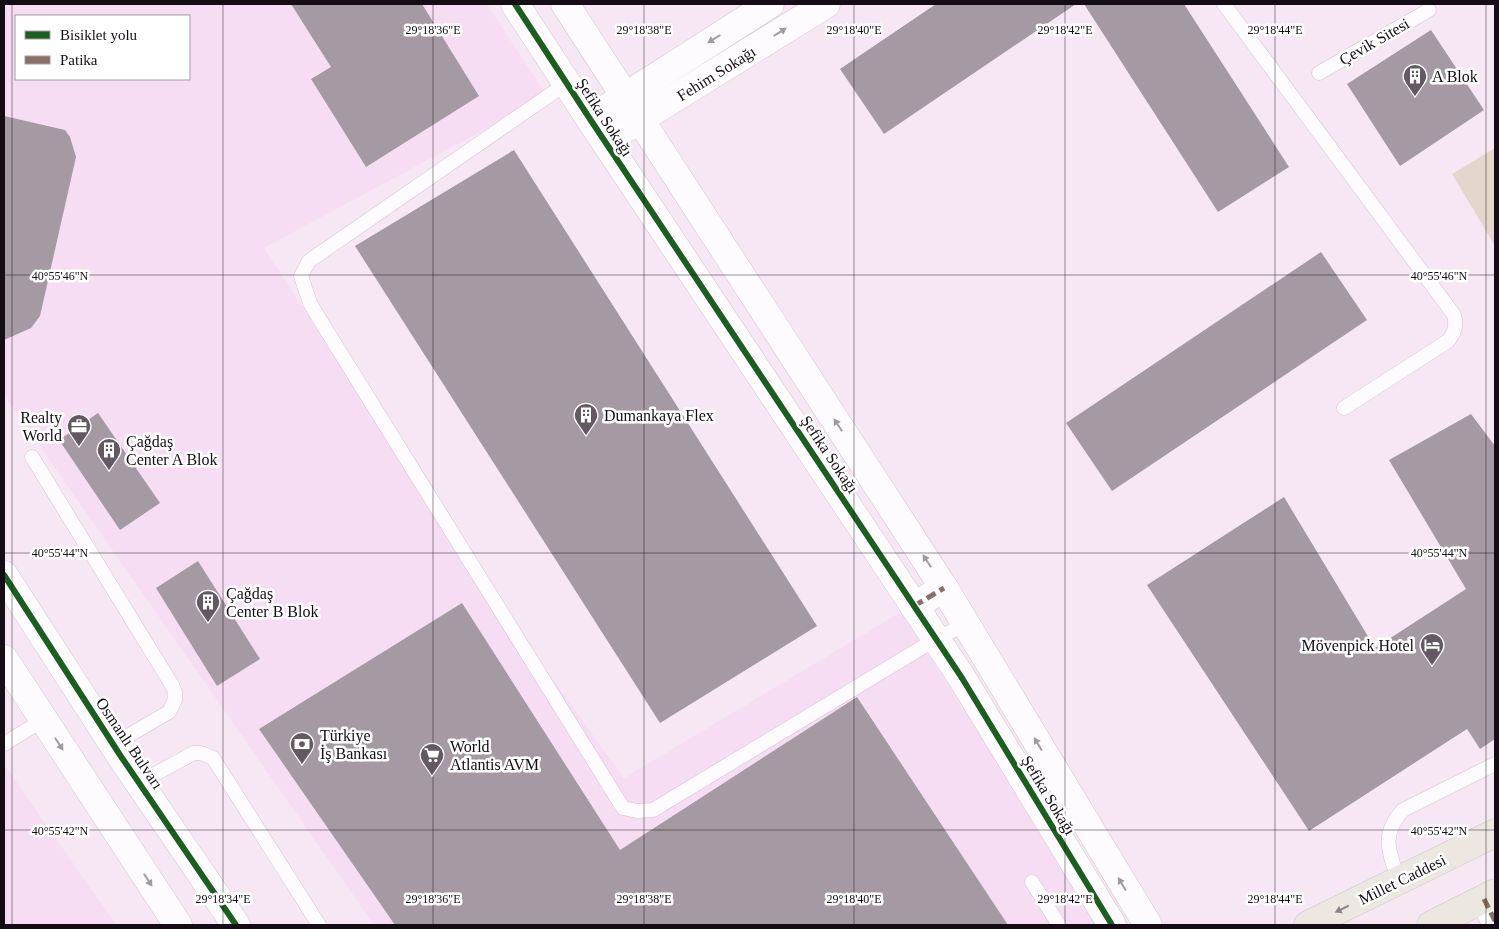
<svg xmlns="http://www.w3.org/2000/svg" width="1499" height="929" viewBox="0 0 1499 929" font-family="Georgia,serif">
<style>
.built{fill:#f6ddf4;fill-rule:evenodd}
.green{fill:#e4d6cd}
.building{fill:#a599a4}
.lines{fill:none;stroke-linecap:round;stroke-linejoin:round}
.lane-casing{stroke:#d2c5d1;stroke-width:15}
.street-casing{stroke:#d2c5d1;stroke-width:29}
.secondary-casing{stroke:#d2c5d1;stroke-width:29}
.primary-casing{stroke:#cdc6cc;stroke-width:29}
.lane{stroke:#fefbfe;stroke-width:14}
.street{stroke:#fefbfe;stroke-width:28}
.secondary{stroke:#fefbfe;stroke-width:28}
.primary{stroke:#ede7e1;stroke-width:28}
.quiet{stroke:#8d6e63;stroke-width:5;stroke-dasharray:10 5;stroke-linecap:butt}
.cycleway-casing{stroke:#fff;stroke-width:9}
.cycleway{stroke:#1b5e20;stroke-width:6}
.oneway{fill:#a19ba1}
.oneway2{fill:#8c8485}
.ticks{fill:none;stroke:#150c15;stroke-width:1;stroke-opacity:0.45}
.labels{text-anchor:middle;stroke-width:5;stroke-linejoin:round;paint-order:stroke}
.street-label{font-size:16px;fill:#150c15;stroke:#fff}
.poi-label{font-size:16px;fill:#150c15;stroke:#fff;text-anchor:start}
.ticks-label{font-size:12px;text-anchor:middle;fill:#150c15;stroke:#fff;stroke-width:5;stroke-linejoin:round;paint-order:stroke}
</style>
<rect width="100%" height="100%" fill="#f7e7f5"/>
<g class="built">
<path d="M4 4H487L547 96 264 248 476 573 624 778 901 612 1102 925H374L4 395ZM16 16H189V79H16Z"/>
<path d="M4 764 116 925H4Z"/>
</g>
<path class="green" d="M1495 148V246L1452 174Z"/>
<g class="building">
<path d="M291 4H422L479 96 366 167 311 79 331 67Z"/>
<path d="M936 4H1076L884 134 840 69Z"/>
<path d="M1084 4H1184L1289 167 1218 212Z"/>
<path d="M1431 30 1484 110 1400 166 1347 84Z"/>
<path d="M4 116 65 130 70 137 76 157 40 316 31 328 4 340Z"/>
<path d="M514 150 817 626 660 723 355 246Z"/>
<path d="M1321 252 1367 320 1112 491 1066 423Z"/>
<path d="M98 413 160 503 120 530 59 440Z"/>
<path d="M1471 414 1495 446V739L1480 749 1467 729 1309 831 1147 585 1284 497 1375 648 1466 589 1389 460Z"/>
<path d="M198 561 260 659 217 686 156 588Z"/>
<path d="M462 603 620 850 857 697 1008 925H395L259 729Z"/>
</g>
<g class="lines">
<g class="lane-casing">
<g id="lane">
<path d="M1224 4 1454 315C1457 325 1455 333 1448 341L1344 408"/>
<path d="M1319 73 1429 10"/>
<path d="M567 83 309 261 301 276 310 303 317 315 623 808 637 811 653 810 936 639 966 624"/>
<path d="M32 457 172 685 175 692V700L169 712 114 744"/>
<path d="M4 744 43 720"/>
<path d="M140 782 194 753H201L213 758 319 925"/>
<path d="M1399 881C1389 852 1380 835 1403 810L1495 764"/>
<path d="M1032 882 1059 925"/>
</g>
</g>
<g class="street-casing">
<g id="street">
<path d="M914 606 944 588"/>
<path d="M1484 899 1495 921"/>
</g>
</g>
<g class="secondary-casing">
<g id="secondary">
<path d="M515 4 590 119 962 678 1112 925"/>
<path d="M565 4 944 588 1148 925"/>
<path d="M590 119 770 4"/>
<path d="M605 141 826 4"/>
<path d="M4 575 120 755 236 925"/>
<path d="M4 659 178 925"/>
</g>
</g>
<g class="primary-casing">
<g id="primary">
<path d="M1308 925 1495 833"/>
<path d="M1431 925 1495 893"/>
</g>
</g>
<use href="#lane" class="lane"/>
<use href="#street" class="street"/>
<use href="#secondary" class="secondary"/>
<use href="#primary" class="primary"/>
<g class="quiet">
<path d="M914 606 944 588"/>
<path d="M1484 899 1495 921"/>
</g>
<g class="cycleway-casing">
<g id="cycleway">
<path d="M515 4 590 119 962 678 1112 925"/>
<path d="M4 575 120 755 236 925"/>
</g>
</g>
<use href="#cycleway" class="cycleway"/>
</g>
<defs><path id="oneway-solid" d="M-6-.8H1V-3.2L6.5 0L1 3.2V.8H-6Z" transform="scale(1.25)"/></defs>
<g class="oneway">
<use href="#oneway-solid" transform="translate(780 32) rotate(-32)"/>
<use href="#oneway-solid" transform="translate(714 39) rotate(148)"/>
<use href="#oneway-solid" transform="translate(838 425) rotate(-123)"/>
<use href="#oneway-solid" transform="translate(927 561) rotate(-123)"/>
<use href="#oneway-solid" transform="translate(59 744) rotate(57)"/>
<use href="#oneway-solid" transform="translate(1038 744) rotate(-121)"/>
<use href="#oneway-solid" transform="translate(148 880) rotate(57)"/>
<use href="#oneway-solid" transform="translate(1122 884) rotate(-121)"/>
</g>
<use class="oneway2" href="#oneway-solid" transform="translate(1342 909) rotate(154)"/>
<path class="ticks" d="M12 4V925M223 4V925M433 4V925M644 4V925M854 4V925M1065 4V925M1275 4V925M1486 4V925M4 275H1495M4 553H1495M4 830H1495"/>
<defs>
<g id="building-pin" transform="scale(1.25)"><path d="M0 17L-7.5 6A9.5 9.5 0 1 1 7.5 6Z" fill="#645963" stroke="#fff"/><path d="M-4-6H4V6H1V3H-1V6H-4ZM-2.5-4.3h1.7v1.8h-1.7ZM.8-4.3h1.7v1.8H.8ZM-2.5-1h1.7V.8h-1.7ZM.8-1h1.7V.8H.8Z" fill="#fff"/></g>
<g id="office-pin" transform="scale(1.25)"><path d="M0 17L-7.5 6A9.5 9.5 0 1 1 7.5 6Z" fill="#645963" stroke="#fff"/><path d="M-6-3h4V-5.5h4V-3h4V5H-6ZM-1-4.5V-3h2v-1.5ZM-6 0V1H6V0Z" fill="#fff"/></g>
<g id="hotel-pin" transform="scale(1.25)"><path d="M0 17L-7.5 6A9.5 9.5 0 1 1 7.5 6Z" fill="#645963" stroke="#fff"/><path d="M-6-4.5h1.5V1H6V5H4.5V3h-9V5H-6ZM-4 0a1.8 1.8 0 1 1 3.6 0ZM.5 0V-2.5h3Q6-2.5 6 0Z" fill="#fff"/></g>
<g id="bank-pin" transform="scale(1.25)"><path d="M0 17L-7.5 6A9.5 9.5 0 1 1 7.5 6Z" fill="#645963" stroke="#fff"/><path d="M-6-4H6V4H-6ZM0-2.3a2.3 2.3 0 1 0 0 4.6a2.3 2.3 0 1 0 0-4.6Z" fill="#fff"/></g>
<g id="supermarket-pin" transform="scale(1.25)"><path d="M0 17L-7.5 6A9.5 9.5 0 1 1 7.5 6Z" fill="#645963" stroke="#fff"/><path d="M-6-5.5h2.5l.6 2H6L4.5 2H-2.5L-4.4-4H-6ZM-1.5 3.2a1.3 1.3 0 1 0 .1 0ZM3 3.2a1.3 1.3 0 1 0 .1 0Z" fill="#fff"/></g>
</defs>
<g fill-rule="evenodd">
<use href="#building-pin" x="1415" y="76"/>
<use href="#building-pin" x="586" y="415"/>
<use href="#office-pin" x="79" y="426"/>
<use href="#building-pin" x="109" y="450"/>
<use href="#building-pin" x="208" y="602"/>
<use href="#hotel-pin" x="1432" y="645"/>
<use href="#bank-pin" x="302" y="744"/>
<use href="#supermarket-pin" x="432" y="755"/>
</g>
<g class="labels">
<g class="street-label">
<text transform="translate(1374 41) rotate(-30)" y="6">Çevik Sitesi</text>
<text transform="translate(716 73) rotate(-32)" y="6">Fehim Sokağı</text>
<text transform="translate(605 117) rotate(57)" y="6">Şefika Sokağı</text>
<text transform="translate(830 454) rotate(56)" y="6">Şefika Sokağı</text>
<text transform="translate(130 743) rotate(56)" y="6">Osmanlı Bulvarı</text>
<text transform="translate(1049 795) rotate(59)" y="6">Şefika Sokağı</text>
<text transform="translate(1402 879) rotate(-26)" y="6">Millet Caddesi</text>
</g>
<g class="poi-label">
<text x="1432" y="82">A Blok</text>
<text x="604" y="421">Dumankaya Flex</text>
<text x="62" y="423" text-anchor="end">Realty<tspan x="62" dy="18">World</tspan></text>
<text x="126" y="447">Çağdaş<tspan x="126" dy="18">Center A Blok</tspan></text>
<text x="226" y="599">Çağdaş<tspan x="226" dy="18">Center B Blok</tspan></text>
<text x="1414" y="651" text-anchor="end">Mövenpick Hotel</text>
<text x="320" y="741">Türkiye<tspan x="320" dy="18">İş Bankası</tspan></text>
<text x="450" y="752">World<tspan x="450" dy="18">Atlantis AVM</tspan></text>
</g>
</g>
<g class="ticks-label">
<text x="433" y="34">29°18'36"E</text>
<text x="644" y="34">29°18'38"E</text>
<text x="854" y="34">29°18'40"E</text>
<text x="1065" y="34">29°18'42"E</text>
<text x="1275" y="34">29°18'44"E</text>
<text x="60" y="280">40°55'46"N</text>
<text x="1439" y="280">40°55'46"N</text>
<text x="60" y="557">40°55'44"N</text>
<text x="1439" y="557">40°55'44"N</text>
<text x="60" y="835">40°55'42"N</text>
<text x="1439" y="835">40°55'42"N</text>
<text x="223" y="903">29°18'34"E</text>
<text x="433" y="903">29°18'36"E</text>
<text x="644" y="903">29°18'38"E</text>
<text x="854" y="903">29°18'40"E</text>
<text x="1065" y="903">29°18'42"E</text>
<text x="1275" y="903">29°18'44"E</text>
</g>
<rect width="1499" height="929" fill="none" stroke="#150c15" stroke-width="10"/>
<rect x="15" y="15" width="175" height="65" fill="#ffffff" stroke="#a19ea1"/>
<rect x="25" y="31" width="25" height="8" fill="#1b5e20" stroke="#a19ea1"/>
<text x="60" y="40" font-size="15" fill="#150c15">Bisiklet yolu</text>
<rect x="25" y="56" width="25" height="8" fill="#8d6e63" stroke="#a19ea1"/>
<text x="60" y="65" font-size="15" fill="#150c15">Patika</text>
</svg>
